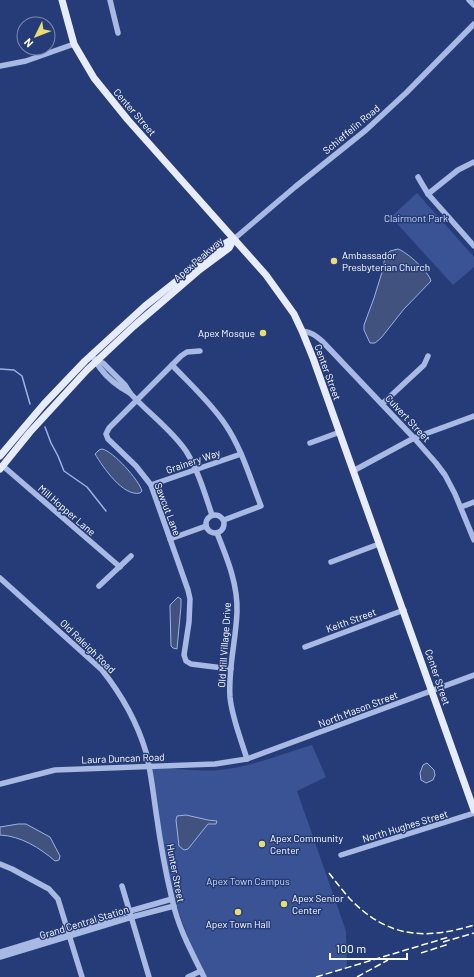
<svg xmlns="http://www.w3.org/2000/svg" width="474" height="977" viewBox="0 0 474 977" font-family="Barlow,sans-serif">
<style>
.green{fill:#3a5395}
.water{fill:#42527f;stroke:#9db2e3}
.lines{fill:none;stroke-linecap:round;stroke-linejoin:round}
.stream{stroke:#9db2e3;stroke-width:1.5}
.minor{stroke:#a8b9e3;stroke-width:5.5}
.major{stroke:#e7ecfc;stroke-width:7}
.rail{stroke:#fff;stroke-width:1.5;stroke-dasharray:7 3;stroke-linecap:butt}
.poi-dot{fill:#ebdc6e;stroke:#263c78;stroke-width:1.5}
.labels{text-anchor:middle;stroke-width:3;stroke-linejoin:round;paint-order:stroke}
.street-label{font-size:10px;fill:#fff;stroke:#263c78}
.park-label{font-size:10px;fill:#cad6f3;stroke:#263c78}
.poi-label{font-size:10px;fill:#fff;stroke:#263c78;text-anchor:start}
</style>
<rect width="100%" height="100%" fill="#263c78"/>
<g class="green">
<path d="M417 193 474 257V267L453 285 391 217Z"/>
<path d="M312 745 326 777 297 791 346 931 347 968 316 977H206L194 953 173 897 149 766C172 768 196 772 220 770 251 767 282 754 312 745Z"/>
</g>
<g class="water">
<path d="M398 249C407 252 429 272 431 281L404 309 381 338 375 343H370L364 330V325L374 298 383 269 385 256 390 251Z"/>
<path d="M102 449C113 451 139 480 142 491L140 493C123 497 103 467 95 454L99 450Z"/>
<path d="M178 597 181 599V606L177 649 173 648 171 646 170 608V605Z"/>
<path d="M427 763 434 770 435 775 433 780 426 783 421 780 420 773 423 765Z"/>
<path d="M186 815 208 820 217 821 216 824H208L188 849 184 850 179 846 176 820 177 816Z"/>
<path d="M18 824H26L50 837 60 856 59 860 55 861C40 848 21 836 0 835V827Z"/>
</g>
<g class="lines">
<g class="stream">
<path d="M0 369 14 370 22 376 30 404"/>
<path d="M45 427 51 443 58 456 64 471 87 487 106 511"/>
</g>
<g class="minor">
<path d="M110 0 118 33"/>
<path d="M469 0 474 5"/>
<path d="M0 66 26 61 74 44"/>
<path d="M418 177 428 194 474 246"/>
<path d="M428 194 458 170 474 162"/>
<path d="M234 239 295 187 366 130 406 93 474 24"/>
<path d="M302 331C311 332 315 335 322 341L414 438 436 463 445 475 455 494 474 540"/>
<path d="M200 351 187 352 181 356 109 428 106 434 108 439 136 466 151 485 188 590 190 599 189 622 184 655 186 661 191 664 231 669"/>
<path d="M91 355C95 359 97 364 100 368 108 379 119 387 130 393"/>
<path d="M97 361 103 363 125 385 130 393C148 413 171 429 186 451 198 470 205 494 212 515"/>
<path d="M172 365C190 384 210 402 225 424 242 449 250 478 261 506L224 520"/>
<path d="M382 404 424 365 428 356"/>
<path d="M310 443 340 432"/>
<path d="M3 466 120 567"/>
<path d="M353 471 414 438 474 416"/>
<path d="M151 485 241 454"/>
<path d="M461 507 474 502"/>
<circle cx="215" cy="524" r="9"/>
<path d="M217 533C227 558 238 584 237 612 236 640 228 669 230 697 232 718 241 739 247 759"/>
<path d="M170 539 206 526"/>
<path d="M331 562 379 544"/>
<path d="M0 578 102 670C121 694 137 722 146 752 151 772 153 792 156 812 160 841 165 870 172 899 178 927 191 951 204 977"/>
<path d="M99 586 131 556"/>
<path d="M305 647 404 610"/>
<path d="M0 784 55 770 215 764 247 759 474 675"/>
<path d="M341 855 474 813"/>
<path d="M0 864 12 869 49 889 58 899 82 977"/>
<path d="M122 886 149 977"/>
<path d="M0 952 112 918 130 911 172 899"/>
<path d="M0 957 132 917 174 906"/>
<path d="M188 977 201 971"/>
</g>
<g class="major">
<path d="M62 0 74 44 94 78 128 120 266 275 294 314 302 331 313 358 474 810"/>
<path d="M0 456 44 404 85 361 145 306 222 245 233 239"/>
<path d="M0 469 30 432 87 370 134 326 198 271 229 248 234 239"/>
</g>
<g class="rail">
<path d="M329 873C336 882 343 891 350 899 388 938 425 940 474 925"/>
<path d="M443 942 474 933"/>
<path d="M421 953 449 944"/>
<path d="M316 977 449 937"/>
<path d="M357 977 388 960"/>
</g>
</g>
<g class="poi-dot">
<circle cx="334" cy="261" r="4"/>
<circle cx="263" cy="333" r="4"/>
<circle cx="262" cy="844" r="4"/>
<circle cx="284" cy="904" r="4"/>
<circle cx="238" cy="912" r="4"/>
</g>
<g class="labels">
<g class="street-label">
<text transform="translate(135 112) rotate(49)" y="4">Center Street</text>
<text transform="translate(351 129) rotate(-40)" y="4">Schieffelin Road</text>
<text transform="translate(198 259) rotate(-41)" y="4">Apex Peakway</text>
<text transform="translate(328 372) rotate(70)" y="4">Center Street</text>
<text transform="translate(408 418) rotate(47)" y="4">Culvert Street</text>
<text transform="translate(193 461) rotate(-19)" y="4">Grainery Way</text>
<text transform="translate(168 509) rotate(69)" y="4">Sawcut Lane</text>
<text transform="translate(67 510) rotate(41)" y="4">Mill Hopper Lane</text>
<text transform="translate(351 620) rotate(-20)" y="4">Keith Street</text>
<text transform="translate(224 645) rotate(-86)" y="4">Old Mill Village Drive</text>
<text transform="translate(88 646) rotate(44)" y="4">Old Raleigh Road</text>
<text transform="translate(438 677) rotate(71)" y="4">Center Street</text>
<text transform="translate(358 709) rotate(-21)" y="4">North Mason Street</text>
<text transform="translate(123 758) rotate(-2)" y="4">Laura Duncan Road</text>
<text transform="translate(405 826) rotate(-17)" y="4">North Hughes Street</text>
<text transform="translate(176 873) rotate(79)" y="4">Hunter Street</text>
<text transform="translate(84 922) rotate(-17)" y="4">Grand Central Station</text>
</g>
<g class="park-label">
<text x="416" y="222">Clairmont Park</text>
<text x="248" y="885">Apex Town Campus</text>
</g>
<g class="poi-label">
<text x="342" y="259">Ambassador<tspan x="342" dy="12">Presbyterian Church</tspan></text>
<text x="255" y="337" text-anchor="end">Apex Mosque</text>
<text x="270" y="842">Apex Community<tspan x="270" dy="12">Center</tspan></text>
<text x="292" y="902">Apex Senior<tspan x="292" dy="12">Center</tspan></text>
<text x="238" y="928" text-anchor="middle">Apex Town Hall</text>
</g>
</g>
<g transform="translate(36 36) rotate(227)"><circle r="19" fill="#263c78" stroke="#7d8aae"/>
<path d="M0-3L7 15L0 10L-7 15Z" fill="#ebdc6e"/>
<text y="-6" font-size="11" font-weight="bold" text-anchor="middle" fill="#ffffff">N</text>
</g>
<path d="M330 953v6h77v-6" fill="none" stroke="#ffffff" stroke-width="2"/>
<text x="336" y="953" font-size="12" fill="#ffffff" stroke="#263c78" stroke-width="3" paint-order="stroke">100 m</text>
</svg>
